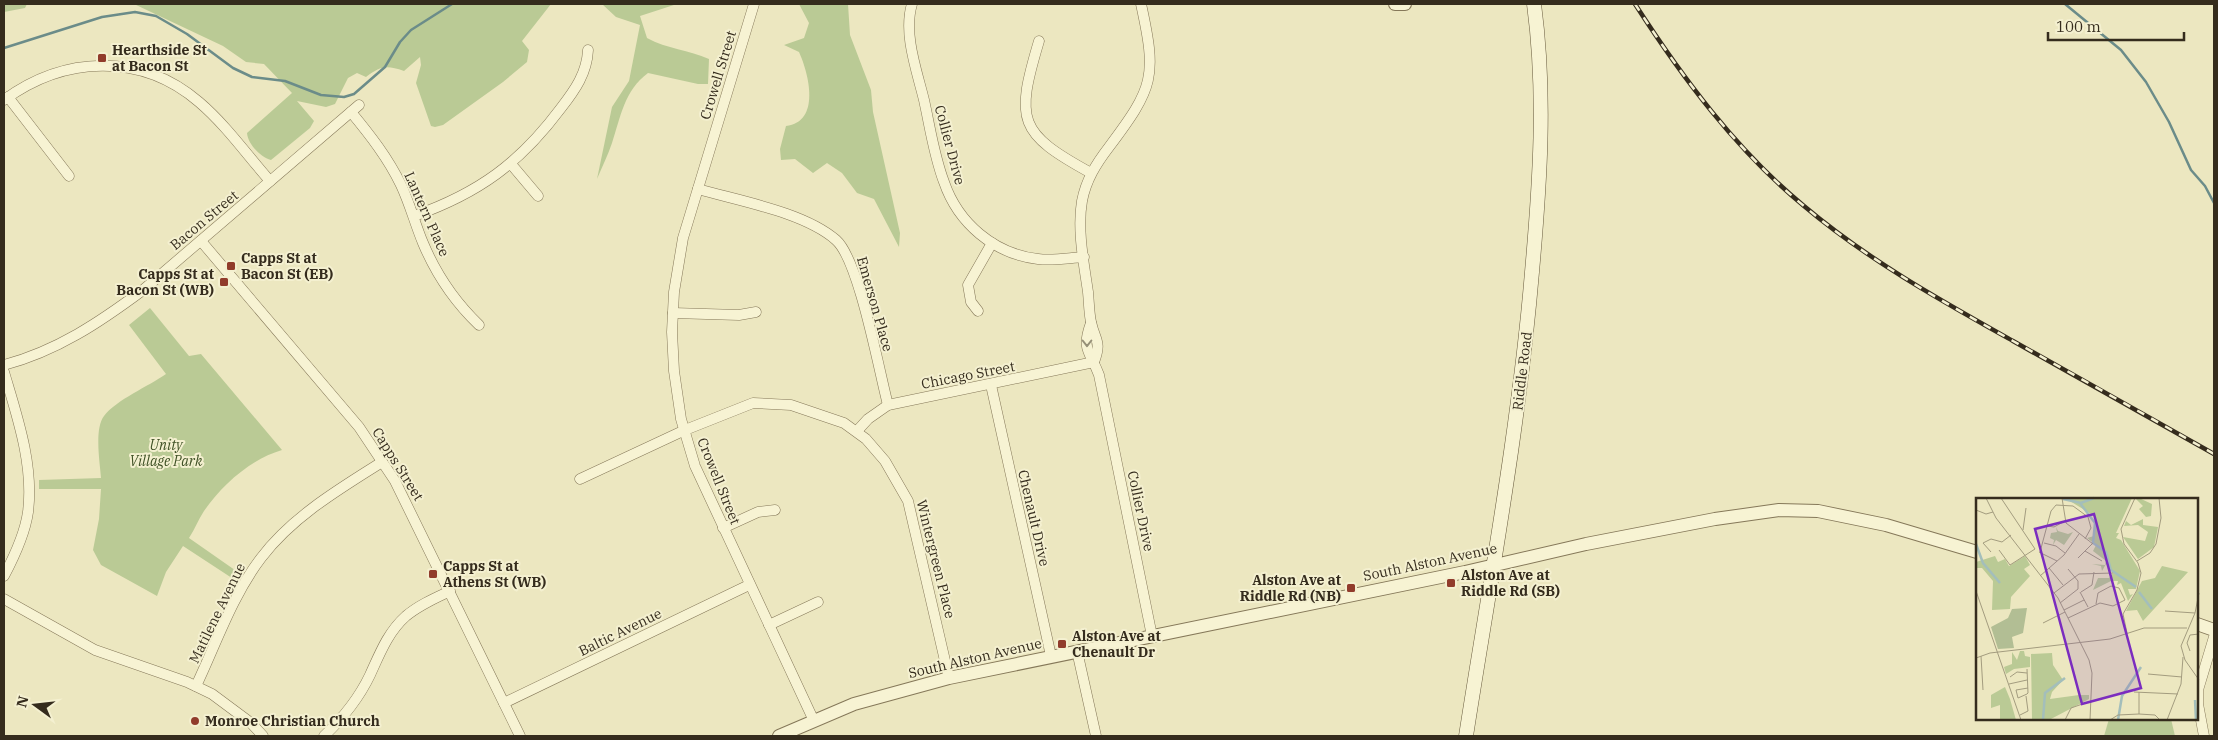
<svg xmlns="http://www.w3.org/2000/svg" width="2218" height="740" viewBox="0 0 2218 740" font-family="'IBM Plex Serif',serif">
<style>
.green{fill:#baca95}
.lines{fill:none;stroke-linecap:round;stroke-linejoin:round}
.stream{stroke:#6b8c89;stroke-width:2.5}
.minor-casing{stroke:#857859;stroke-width:11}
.tertiary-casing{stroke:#857859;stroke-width:14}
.secondary-casing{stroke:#66593c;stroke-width:15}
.minor{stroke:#f7f3d3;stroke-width:10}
.tertiary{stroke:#f7f3d3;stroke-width:12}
.secondary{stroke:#f7f3d3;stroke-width:14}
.rail-casing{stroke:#352c1d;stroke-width:4.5}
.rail{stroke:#f4f0d0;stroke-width:2.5;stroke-dasharray:8;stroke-linecap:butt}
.oneway{stroke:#969078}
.poi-dot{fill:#913c2b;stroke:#f4f0d0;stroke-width:2}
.labels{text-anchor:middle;stroke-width:4;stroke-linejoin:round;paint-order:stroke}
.poi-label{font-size:14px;font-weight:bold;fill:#352c1d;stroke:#f4f0d0;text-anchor:start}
.street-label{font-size:14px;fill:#352c1d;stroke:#f4f0d0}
.park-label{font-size:14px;font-style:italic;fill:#3e5024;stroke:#f4f0d0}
.inset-river{fill:none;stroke:#a3bebb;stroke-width:2.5}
.inset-road{fill:none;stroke:#a39c7f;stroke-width:1}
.view{fill:#7b2cbf;fill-opacity:0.15;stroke:#7b2cbf;stroke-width:2.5}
.inset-edge{fill:none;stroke:#352c1d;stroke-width:2.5}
</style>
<rect width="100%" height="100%" fill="#ece7c0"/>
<g class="green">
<path d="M4 4H27L25 8 4 12Z"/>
<path d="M134 4H551L522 41 529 50 527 62 503 82 443 125 435 127 431 126 416 83 421 65 420 57 404 71C386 65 381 66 366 77L357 73 348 78 335 104 326 107 297 101 314 121 310 128 271 160C260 157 248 144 247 133L292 93 264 64 246 62 223 46Z"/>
<path d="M602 4H677L640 16 647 38C667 49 689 50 709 59L708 84H698L648 73C624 91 621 116 612 143 608 155 602 167 597 179L612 107 629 81 640 25 616 17Z"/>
<path d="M799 4H848L850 35 871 90 873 112 900 233 899 247 874 199 857 193 842 173 827 163 813 173 795 159 781 160 780 149 786 126C821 122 809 74 799 52L784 45 804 38 809 23Z"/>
<path d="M150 308 189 356 201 354 282 450C251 459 222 485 204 511 198 520 195 529 189 538L242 575 238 582 183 546 166 572 157 596 101 565 93 550 99 519 101 489H39V480L101 478C100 463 94 429 104 416 116 400 149 386 166 374L129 325Z"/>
<path d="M2109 719H2171L2175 736H2104Z"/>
</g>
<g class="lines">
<g class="stream">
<path d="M2065 4 2121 50 2146 82 2169 122 2191 170 2205 186 2214 203"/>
<path d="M4 48 102 17 135 12 156 16 187 34 233 68 252 77 285 81 321 95 344 97 354 94 385 67 400 42 411 30 452 4"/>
</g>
<g class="minor-casing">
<g id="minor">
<path d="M754 4 683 238 674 292 672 332 674 371 681 419 695 466 814 721"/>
<path d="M912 4C903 34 917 71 924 100 930 127 934 156 944 182 958 223 994 254 1038 259 1053 261 1068 258 1084 257"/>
<path d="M1039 41C1015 121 1018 133 1091 173"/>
<path d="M8 97 69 176"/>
<path d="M4 100C64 56 141 52 199 102 226 125 247 155 270 181"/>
<path d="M351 112C370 135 388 158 401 185 410 204 415 224 423 243 436 274 455 302 479 325"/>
<path d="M511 164 538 196"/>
<path d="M698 189C739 201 804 212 836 240 859 260 879 371 888 405"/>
<path d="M414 216C479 193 520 163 561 108 575 90 587 73 588 50"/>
<path d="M201 241 359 427 395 481 520 736"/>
<path d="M978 311 971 302 968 285 992 243"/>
<path d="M673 313 739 315 756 312"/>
<path d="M1091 323C1081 350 1090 351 1099 375L1152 636"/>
<path d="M1094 362C1102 341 1095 341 1091 322 1089 313 1089 302 1088 292 1084 264 1077 230 1082 201 1086 180 1096 164 1109 147 1154 87 1157 77 1141 4"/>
<path d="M4 365C57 351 100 322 143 290L359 105"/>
<path d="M4 372C17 416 34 465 28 512 25 534 14 557 4 576"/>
<path d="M991 385 1051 656"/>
<path d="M857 431 868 419 888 405 1094 362"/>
<path d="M580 479 685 430 753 403 791 405 844 423 866 439 885 461 908 501 949 678"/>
<path d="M723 528 758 512 775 510"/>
<path d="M4 599 95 650 187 682 212 694 251 723 263 736"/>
<path d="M769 625 818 602"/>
<path d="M1077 651 1096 736"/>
<path d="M196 686C216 644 232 596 261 558 292 517 339 489 382 462"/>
<path d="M504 703 749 585"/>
<path d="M324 736C342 719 359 698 370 675 380 653 388 632 406 616 419 605 435 598 450 591"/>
<path d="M2204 736 2198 704V690L2214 637"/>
</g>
</g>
<g class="tertiary-casing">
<g id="tertiary">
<path d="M1395 4H1405"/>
<path d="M2197 624 2214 630"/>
<path d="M779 736 854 704 949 678 1465 572 1586 544 1715 519 1779 510 1818 511 1886 525 1977 552"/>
</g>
</g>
<g class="secondary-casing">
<path id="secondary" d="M1466 736C1490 582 1519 428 1532 272 1540 182 1546 94 1534 4"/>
</g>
<use href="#minor" class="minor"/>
<use href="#tertiary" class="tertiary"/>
<use href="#secondary" class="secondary"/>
<g class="rail-casing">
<path id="rail" d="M1635 4C1682 77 1736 150 1804 206 1868 260 1940 300 2013 341 2080 378 2147 416 2214 454"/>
</g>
<use href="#rail" class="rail"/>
</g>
<defs><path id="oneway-chevron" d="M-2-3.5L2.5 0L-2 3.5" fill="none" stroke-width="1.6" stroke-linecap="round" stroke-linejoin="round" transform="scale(1.25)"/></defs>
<use class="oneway" href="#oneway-chevron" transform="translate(1087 343) rotate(90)"/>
<g class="poi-dot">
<rect x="97" y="53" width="10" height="10" rx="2.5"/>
<rect x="226" y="261" width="10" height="10" rx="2.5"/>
<rect x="219" y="277" width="10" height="10" rx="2.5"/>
<rect x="428" y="569" width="10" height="10" rx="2.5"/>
<rect x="1446" y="578" width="10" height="10" rx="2.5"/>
<rect x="1346" y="583" width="10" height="10" rx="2.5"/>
<rect x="1057" y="639" width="10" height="10" rx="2.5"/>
<circle cx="195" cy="721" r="5"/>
</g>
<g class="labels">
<g class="poi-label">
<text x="112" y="55">Hearthside St<tspan x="112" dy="16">at Bacon St</tspan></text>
<text x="241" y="263">Capps St at<tspan x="241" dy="16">Bacon St (EB)</tspan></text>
<text x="214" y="279" text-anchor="end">Capps St at<tspan x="214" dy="16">Bacon St (WB)</tspan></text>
<text x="443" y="571">Capps St at<tspan x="443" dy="16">Athens St (WB)</tspan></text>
<text x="1461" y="580">Alston Ave at<tspan x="1461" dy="16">Riddle Rd (SB)</tspan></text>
<text x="1341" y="585" text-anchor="end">Alston Ave at<tspan x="1341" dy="16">Riddle Rd (NB)</tspan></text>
<text x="1072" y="641">Alston Ave at<tspan x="1072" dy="16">Chenault Dr</tspan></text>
<text x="205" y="726">Monroe Christian Church</text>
</g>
<g class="street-label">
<text transform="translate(718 75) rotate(-73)" y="5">Crowell Street</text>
<text transform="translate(950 145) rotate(75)" y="5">Collier Drive</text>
<text transform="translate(427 214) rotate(66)" y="5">Lantern Place</text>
<text transform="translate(204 220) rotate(-40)" y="5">Bacon Street</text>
<text transform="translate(875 304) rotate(74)" y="5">Emerson Place</text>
<text transform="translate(1522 371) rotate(-83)" y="5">Riddle Road</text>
<text transform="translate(968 375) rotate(-11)" y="5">Chicago Street</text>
<text transform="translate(398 464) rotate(58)" y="5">Capps Street</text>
<text transform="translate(719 481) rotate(68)" y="5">Crowell Street</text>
<text transform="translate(1141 511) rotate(78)" y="5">Collier Drive</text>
<text transform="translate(1034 518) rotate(77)" y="5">Chenault Drive</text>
<text transform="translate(936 559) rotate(76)" y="5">Wintergreen Place</text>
<text transform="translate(1430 562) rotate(-12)" y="5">South Alston Avenue</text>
<text transform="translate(217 613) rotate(-64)" y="5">Matilene Avenue</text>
<text transform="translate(620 632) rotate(-26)" y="5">Baltic Avenue</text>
<text transform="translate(975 658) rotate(-13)" y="5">South Alston Avenue</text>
</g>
<g class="park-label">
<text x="166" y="450">Unity<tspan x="166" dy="16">Village Park</tspan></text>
</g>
</g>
<g transform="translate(1976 498)">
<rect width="222" height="222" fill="#ece7c0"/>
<path d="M89 0H156L140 35H143L140 40 145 42 164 73 160 91H152L154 97 157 96 152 103 145 85 141 87 142 83H135L117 92 122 80H133L137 75 130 66 126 73 125 68 116 66 129 67 130 63 117 53 120 47 111 40 118 38 120 19ZM163 0 176 6 175 18 170 19 163 11 167 8 160 1ZM167 21V27L182 29 178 49 162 61 147 39 169 43 172 34 162 27 148 28 150 23 155 27ZM80 29 82 33 92 36 97 34 88 47 80 42 77 47 78 42 74 40 75 35 81 34ZM19 58 22 64 29 61 33 68 49 58 54 67 48 71 54 78 35 99 34 111 16 112 17 83 6 70H0V64ZM186 68 212 74 167 123 161 112 150 113 166 83 179 80ZM44 153H48L49 158 54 159V169L38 171 30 176 28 169 36 166V154L41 162ZM76 155 77 167 87 182 76 194 74 201 103 197H113V201L73 222H56L55 156ZM29 189 34 201 40 222H24V207L15 210V197Z" fill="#baca95"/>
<path d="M51 110 47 135 36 139 38 150 22 151 15 129 32 120 36 111Z" fill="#b2be94"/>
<path class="inset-river" d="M87 1 105 5 118 0M104 5 119 25 117 45 130 54 135 72 160 89M0 46 7 65 24 85M163 94 176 111M219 202 220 222M67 222 69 195 89 180M142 222 146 198 165 169"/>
<path class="inset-road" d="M10 0 20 20 82 100 113 162 116 175 114 222M86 0 90 25 117 46M0 12 10 16 17 14M71 28 78 29 89 23M47 32 50 10M68 45 80 48 89 55M23 52 34 67 59 51 25 0M109 53 126 63M15 54 7 45 15 41 26 44 35 37M63 54 81 63M64 54 75 13 80 7 97 8 112 19 115 30 109 41M102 60 116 46M161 63 174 55 180 46 185 20 183 0M73 70 87 87M64 78 88 57 103 36M0 93 45 222M104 94 112 109M105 94 116 87 118 74M78 95 103 76 137 75M223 95 219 115 205 148 209 162 223 182M84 105 102 91V83L92 71M88 112 108 102M189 113 219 115M92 120 124 105 137 108 149 102 143 90 135 88 122 95 120 106M67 125 89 114M151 135 147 116 161 92 165 75 162 65 148 46 145 31 159 0M214 153 211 145 214 137 223 136M5 158 7 192M0 160 14 155 134 141 168 130H211M51 171 52 195 51 196 42 200 40 192 52 190M172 176 206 179M34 179 41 174 51 175M33 186 51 182M158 194 202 196M163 194V216M44 217 52 213 50 198M89 222 95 210 115 203M134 222 142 217 163 216 179 217 184 222M191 222 205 186 207 159"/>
<path class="view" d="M118 16 165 190 106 206 59 31Z"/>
<rect width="222" height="222" class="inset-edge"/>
</g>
<rect width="2218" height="740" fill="none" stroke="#352c1d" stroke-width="10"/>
<g transform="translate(35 705) rotate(285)" stroke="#f4f0d0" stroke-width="4" paint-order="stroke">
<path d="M0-4L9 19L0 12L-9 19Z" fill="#352c1d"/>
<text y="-8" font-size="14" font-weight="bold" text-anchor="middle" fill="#352c1d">N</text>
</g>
<path d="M2048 32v8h136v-8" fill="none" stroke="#352c1d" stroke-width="2.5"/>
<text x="2056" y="32" font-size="15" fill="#352c1d" stroke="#f4f0d0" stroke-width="4" paint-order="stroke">100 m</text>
</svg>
